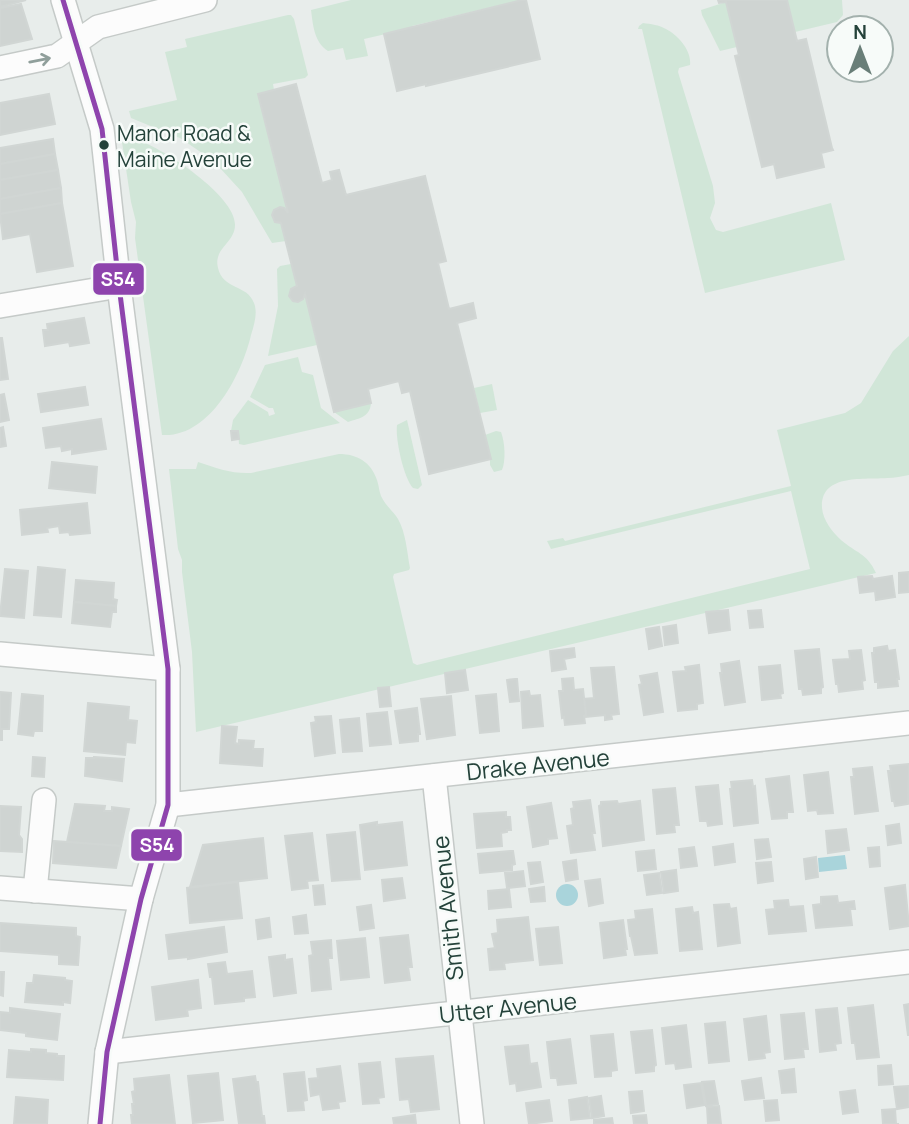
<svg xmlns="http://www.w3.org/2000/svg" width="909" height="1124" viewBox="0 0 909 1124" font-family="Manrope,sans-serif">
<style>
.green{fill:#d1e6d8}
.water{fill:#a9d4db}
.building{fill:#cfd4d2;stroke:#d1d6d4;stroke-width:2}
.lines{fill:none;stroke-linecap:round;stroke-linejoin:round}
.minor-casing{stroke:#c5cac8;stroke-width:26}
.minor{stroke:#fcfcfc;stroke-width:23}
.bus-1-casing{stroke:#f7fbf9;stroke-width:10}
.bus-1{stroke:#8e44ad;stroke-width:5}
.oneway{stroke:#909f9b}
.bus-dot{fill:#24423a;stroke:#f7fbf9;stroke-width:2.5}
.labels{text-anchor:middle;stroke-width:5;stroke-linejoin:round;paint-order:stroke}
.bus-label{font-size:21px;fill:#24423a;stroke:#f7fbf9;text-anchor:start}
.street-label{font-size:23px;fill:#24423a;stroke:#f7fbf9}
.line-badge{stroke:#f7fbf9;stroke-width:2.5}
.badge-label{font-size:19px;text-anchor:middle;font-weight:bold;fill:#fff}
</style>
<rect width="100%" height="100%" fill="#e8edeb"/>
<g class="green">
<path d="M351 0H522L412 26V28L364 39 368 56 346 60 343 48 328 51C314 42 313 25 311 10Z"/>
<path d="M787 0H842L843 15 837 22 795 32Z"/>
<path d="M726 2 737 47 720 51 702 15 701 10Z"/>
<path d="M288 15H291L294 19 308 75 305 78 273 84 274 90 258 94 288 213 284 208 279 207 274 210C271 217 273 222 281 223L286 241 272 243 242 192 220 168 202 153 180 138 131 118 129 111 177 100 165 52 187 47 185 39Z"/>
<path d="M643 23C651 24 659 25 666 29 678 35 692 51 690 65L679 68 678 72 713 186 715 203 710 218 716 230 723 232 831 203 845 260 705 293 642 29H638L639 26Z"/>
<path d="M138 140C164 149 236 196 235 225 235 243 213 248 218 268 223 290 247 284 254 303 258 313 254 325 251 335 242 374 210 438 162 435L135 238 136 222 131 202 122 142Z"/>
<path d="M291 264 297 286 291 289 289 296 293 301C299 303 303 300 305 294L317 345 268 356 278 306 277 269 280 266Z"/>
<path d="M909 336V475C902 476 895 478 887 478 865 480 820 473 822 508 823 520 832 532 841 540 856 553 867 553 876 573L196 732 192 652 182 572V560L178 549 169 469H196L198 462C216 468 232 474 251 473L339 454C357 454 371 462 377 480 379 486 379 491 381 496 385 505 393 511 398 519 406 533 407 552 410 568L409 570 394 574 393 577 413 663 417 665 810 569 791 491 551 549 547 541 563 538 565 541 791 486 777 430 845 413 861 403 893 351Z"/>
<path d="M298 357 302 372 313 375 321 408 340 423 244 445 239 444 238 431H231L233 420 248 400 268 412 269 416 275 414 273 408H269L250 397 265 365Z"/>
<path d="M492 384 497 410 480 413 474 388Z"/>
<path d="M371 403C370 417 360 418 348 422L334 412Z"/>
<path d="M407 420 422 485 418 489 413 488C404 479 395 439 397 425Z"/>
<path d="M496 431 501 432C505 442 506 461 502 470L494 472 490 465V459L491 458 485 435Z"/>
</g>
<g class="water">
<path d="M845 855 847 869 819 872 818 858Z"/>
<circle cx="567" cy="895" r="11"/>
</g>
<g class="building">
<path d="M0 0H26L0 7Z"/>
<path d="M522 0H526L540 59 426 86V84L397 91 384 34Z"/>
<path d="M718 0H787L797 41 806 39 832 148 833 150 821 153 824 167 777 178 774 164 762 167 735 56 739 55 726 2 719 3Z"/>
<path d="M21 4 32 39 0 46V8Z"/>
<path d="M296 84 322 183 332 180 330 172 339 170 346 195 425 176 446 261 438 263 449 309 473 303 476 318 457 323 491 459 429 474 410 391 402 393 399 381 368 389 371 403 334 412 305 294 303 299 298 302 293 301 289 296 291 289 297 286 281 223 275 222 272 215 274 210 280 207 284 208 288 213 258 94Z"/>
<path d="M49 94 55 124 0 135V103Z"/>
<path d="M53 139 55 154 0 164V148Z"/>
<path d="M55 154 58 170 0 180V164Z"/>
<path d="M58 170 61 188 0 199V180Z"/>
<path d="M61 188 62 203 0 214V199Z"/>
<path d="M62 203 73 266 37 272 30 234 3 239 0 214Z"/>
<path d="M84 318 89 343 70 346 69 342 45 346 43 330H48L47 324Z"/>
<path d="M0 338H2L8 379 0 380Z"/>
<path d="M85 387 88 405 41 412 38 394Z"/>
<path d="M4 394 9 420 0 422V395Z"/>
<path d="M101 419 106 449 72 454V449L62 451 61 446 46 448 43 428Z"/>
<path d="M3 427 6 446 0 447V428Z"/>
<path d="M231 431H238L239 439 232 440Z"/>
<path d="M52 462 97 467 95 493 49 488Z"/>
<path d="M87 503 90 533 70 535 69 532 60 533 59 526 47 528 48 532 22 535 20 510Z"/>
<path d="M38 567 65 570 61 617 34 615Z"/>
<path d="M5 569 28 571 24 618 0 616Z"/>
<path d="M909 572V592L899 593V573Z"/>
<path d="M872 576 873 579 892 576 895 597 876 600 875 591 860 593 858 577Z"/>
<path d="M76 580 114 583 113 599 117 600 116 606 74 602Z"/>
<path d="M74 602 116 606V612H112L110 627 72 623Z"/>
<path d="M728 610 730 630 709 633 706 612Z"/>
<path d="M761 610 763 627 750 628 748 611Z"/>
<path d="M676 625 678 643 665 645 663 627Z"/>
<path d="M659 627 662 646 649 649 646 629Z"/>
<path d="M887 646 888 651 895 650 899 679H897L898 686 878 688V682H875L872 653H874V648Z"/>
<path d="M574 648 575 657 564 659 566 669 552 671 550 651Z"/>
<path d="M819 649 823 687 821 688V693L803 695 802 689H799L795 651Z"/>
<path d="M861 650 865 680 862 681 863 689 839 692 838 684H836L833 660 850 659 849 651Z"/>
<path d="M739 661 745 702 725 705 720 673H722L721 664Z"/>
<path d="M699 665 703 703 697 704V709L678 711 673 672 686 671 685 667Z"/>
<path d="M780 665 783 693 780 694 781 698 762 700 759 667Z"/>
<path d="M614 667 619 714 611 715 612 719 605 720V715L586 717 584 699 594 698 591 668Z"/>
<path d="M465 670 468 690 447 693 445 673Z"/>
<path d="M657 673 663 712 644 715 639 685 642 684 640 676Z"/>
<path d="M573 678 574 690 583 689 586 715 584 716 585 723 565 725 564 717 562 718 559 691H563L562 679Z"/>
<path d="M515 679H517L519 701 510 702 507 680Z"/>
<path d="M389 687 391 706 380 707 378 688Z"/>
<path d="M529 691 530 696 540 695 543 726 523 728 521 692Z"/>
<path d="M0 692 11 693 9 729H2V740H0Z"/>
<path d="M22 694 43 696 42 731H34L33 736 18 734Z"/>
<path d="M496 694 499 731 480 733 476 696Z"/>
<path d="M451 696 455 735 427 739 421 699Z"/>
<path d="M88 703 129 707 128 720 137 721 135 743 126 742 125 755 84 751Z"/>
<path d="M417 708 420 734H418V741L400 743 395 711Z"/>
<path d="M387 712 391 744 370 746 367 714Z"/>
<path d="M331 716 335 753 315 756 311 723 316 722 315 717Z"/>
<path d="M359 718 362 751 343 752 340 720Z"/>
<path d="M222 726 237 727 235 743 239 744V740L254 741 253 749H263L262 766 220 763Z"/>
<path d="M33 757 45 758 44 777 32 776Z"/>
<path d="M94 757 124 759 122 781 85 776 86 758H94Z"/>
<path d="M909 764 908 804 895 806 894 801H892L888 771H891L890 766Z"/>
<path d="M872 767 878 811 855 814 851 777H854L853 769Z"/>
<path d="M828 772 833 813 818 814 817 810 808 811 804 775Z"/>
<path d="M789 776 793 812H787V818L772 819 766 779Z"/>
<path d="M752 780 753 787 755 786 758 823 734 826 730 789H732L731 782Z"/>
<path d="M718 785 722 824 708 826 707 821H700L696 787Z"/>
<path d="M675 788 679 825H674L675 832 657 834 653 790Z"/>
<path d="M590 800 595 833H592L595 850 571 853 567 826 573 825 571 809 574 808 573 802Z"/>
<path d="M617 801 618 804 640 801 644 840 603 846 599 806 601 805V802Z"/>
<path d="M551 803 557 838 548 839V844L533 847 527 807Z"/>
<path d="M75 804 105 806 104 811H112V807L129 809 121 846 67 842Z"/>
<path d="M0 806 21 807 19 835 22 839V852L0 851Z"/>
<path d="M506 812V817H510L511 830H507V832L501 833 502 846 477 848 474 814Z"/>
<path d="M377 822V825L402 822 407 865 365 870 360 825Z"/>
<path d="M899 824 901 843 888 845 886 826Z"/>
<path d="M846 829 849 850 828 853 826 831Z"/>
<path d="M355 832 360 879 332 881 327 835Z"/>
<path d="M312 833 318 880 307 881 308 888 292 890 285 836Z"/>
<path d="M263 838 267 878 190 887 203 845Z"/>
<path d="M768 839 771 857 757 859 755 840Z"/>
<path d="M54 841 121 846 116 868 53 863Z"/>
<path d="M733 844 735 862 715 865 713 847Z"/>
<path d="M694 847 697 866 681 868 679 849Z"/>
<path d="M879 847 880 866 870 867 868 848Z"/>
<path d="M654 850 656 869 638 871 636 852Z"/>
<path d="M510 851H513L515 864 512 865V870L480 873 478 854Z"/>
<path d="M816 857 818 877 806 879 804 859Z"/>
<path d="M576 860 578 879 566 881 563 862Z"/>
<path d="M540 862 543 882 531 884 528 863Z"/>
<path d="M771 862 773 881 758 883 756 863Z"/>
<path d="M676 870 678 891 664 893 661 872Z"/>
<path d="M523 871 525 886 507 888 505 873Z"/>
<path d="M659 873 662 893 647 895 644 875Z"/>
<path d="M402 878 405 898 384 901 382 880Z"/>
<path d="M600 879 603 903 589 906 585 881Z"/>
<path d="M238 882 242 918 190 923 187 888Z"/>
<path d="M323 885 325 904 315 905 313 886Z"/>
<path d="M905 885 909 926 890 929 885 888Z"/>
<path d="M544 887 545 901 531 902 529 889Z"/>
<path d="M509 889 511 907 489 909 488 891Z"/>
<path d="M837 896 838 903 854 901 855 909H850L852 925 816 928 813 905 821 904V897Z"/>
<path d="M788 900 789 907 803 906 806 931 769 934 766 910 775 909 774 901Z"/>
<path d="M729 904 730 909 736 908 740 943 718 946 714 905Z"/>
<path d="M371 905 374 928 360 930 357 907Z"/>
<path d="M692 907 693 913 698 912 702 949 680 951 676 909Z"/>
<path d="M652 909 657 953 635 955 631 936H630L628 920 636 919 635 911Z"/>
<path d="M306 915 308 933 295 934 293 917Z"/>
<path d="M528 917 533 960 504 963 505 969 490 970 488 949 495 948 492 934 498 933 497 920Z"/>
<path d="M269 918 271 937 258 939 256 920Z"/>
<path d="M623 920 627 949H625L626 955 604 958 600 923Z"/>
<path d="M0 923 76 928V936L80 937 78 965 59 964V955L0 951Z"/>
<path d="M224 927 227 952 188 959V957L169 959 166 935Z"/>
<path d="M558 927 562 963 540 965 536 929Z"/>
<path d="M408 935 412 967H408L410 980 385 983 380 938Z"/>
<path d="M365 938 369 977 341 980 337 941Z"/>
<path d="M331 940 332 958H328L331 989 312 991 309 956 313 955 311 942Z"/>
<path d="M285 955V960L292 959 296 993 274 996 269 957Z"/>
<path d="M225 962 227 974 252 971 255 997 244 998V1001L215 1004 212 977H210L208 964Z"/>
<path d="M0 972H4L3 996 0 995Z"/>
<path d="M34 975 65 978V980L72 981 70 1003 63 1002V1005L25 1002 27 983H33Z"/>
<path d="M198 980 201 1008 187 1010 188 1016 156 1020 152 987Z"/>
<path d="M909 1004V1035H908L904 1005Z"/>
<path d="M873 1005 879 1057 857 1059 855 1043H852L848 1008Z"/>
<path d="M10 1008 60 1014 57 1040 26 1036V1033L0 1030V1012L10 1013Z"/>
<path d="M837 1008 841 1043 835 1044 836 1050 820 1052 816 1010Z"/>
<path d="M804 1013 808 1049H803L804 1057 785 1059 781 1015Z"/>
<path d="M766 1016 770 1052 764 1053 765 1058 749 1060 744 1019Z"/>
<path d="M725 1022 729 1061 709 1063 705 1024Z"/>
<path d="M686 1025 691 1067 676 1069 675 1063 666 1064 662 1028Z"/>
<path d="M652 1030 656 1065 654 1066V1071L636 1073 631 1032Z"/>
<path d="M613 1034 617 1070 611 1071V1076L595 1077 591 1036Z"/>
<path d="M570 1039 576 1083 558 1085 557 1078H551L547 1042Z"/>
<path d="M528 1045 530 1064 537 1063 541 1087 517 1091 516 1083 510 1084 505 1047Z"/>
<path d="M31 1049 46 1050V1053L57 1054V1056H64L63 1080 7 1077 9 1050 31 1052Z"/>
<path d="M433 1056 439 1109 411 1112 409 1099 400 1100 396 1059Z"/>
<path d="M380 1062 384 1097 378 1098 379 1103 363 1104 359 1064Z"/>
<path d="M891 1065 893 1084 879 1085 878 1066Z"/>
<path d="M340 1066 345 1101 338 1102 339 1108 323 1110 320 1094 311 1096 309 1079 318 1078 317 1069Z"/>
<path d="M794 1069 796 1092 782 1093 779 1071Z"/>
<path d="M304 1072 307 1100 303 1101 304 1110 288 1111 284 1074Z"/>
<path d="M218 1073 223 1120 193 1123 188 1076Z"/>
<path d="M169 1075 175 1124H132L131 1115H133L132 1104H134L132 1092 135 1091 134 1079Z"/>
<path d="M255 1076 256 1082H258L262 1116H264L265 1124H239L233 1079Z"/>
<path d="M761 1078 764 1098 745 1100 742 1081Z"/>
<path d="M714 1081 718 1104 706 1106 702 1082Z"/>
<path d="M701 1083 705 1105 687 1108 684 1085Z"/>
<path d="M909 1086V1107L897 1109 894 1087Z"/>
<path d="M855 1090 858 1112 843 1114 840 1092Z"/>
<path d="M642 1091 644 1111 631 1113 629 1092Z"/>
<path d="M601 1096 604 1116 592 1118 589 1098Z"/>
<path d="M16 1097 48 1100 47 1124H14Z"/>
<path d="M587 1097 590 1118 571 1120 569 1100Z"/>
<path d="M549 1100 552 1121 529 1124 526 1103Z"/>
<path d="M777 1100 779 1120 766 1121 764 1101Z"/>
<path d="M719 1106 721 1124H708L707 1107Z"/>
<path d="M895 1109 896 1124H899H883L882 1110Z"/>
<path d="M415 1115 416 1124H394L393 1118Z"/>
<path d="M646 1115 647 1124H634L633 1116Z"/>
<path d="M612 1118 613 1124H594V1120Z"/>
</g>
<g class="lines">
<g class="minor-casing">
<g id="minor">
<path d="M63 0 102 129 119 286 168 669V805L141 899 107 1052 100 1124"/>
<path d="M0 68 57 56 98 27 205 0"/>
<path d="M0 306 119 286"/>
<path d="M0 654 168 669"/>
<path d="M434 776 472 1124"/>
<path d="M168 805 909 723"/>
<path d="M0 888 141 899"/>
<path d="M35 891 44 800"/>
<path d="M107 1052 909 962"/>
</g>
</g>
<use href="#minor" class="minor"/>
<g class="bus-1-casing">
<path id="bus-1" d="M63 0 102 129 119 286 168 669V805L141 899 107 1052 100 1124"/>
</g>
<use href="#bus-1" class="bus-1"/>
</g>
<defs><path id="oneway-shaft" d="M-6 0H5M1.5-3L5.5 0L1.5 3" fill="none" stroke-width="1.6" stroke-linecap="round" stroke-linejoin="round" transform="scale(1.75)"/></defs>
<use class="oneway" href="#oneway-shaft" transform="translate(40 60) rotate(-11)"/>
<circle class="bus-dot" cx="104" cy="145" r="6"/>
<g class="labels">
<g class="bus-label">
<text x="117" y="141">Manor Road &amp;<tspan x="117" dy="26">Maine Avenue</tspan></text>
</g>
<g class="street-label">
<text transform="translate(538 765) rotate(-6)" y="8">Drake Avenue</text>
<text transform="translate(448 908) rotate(-96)" y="8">Smith Avenue</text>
<text transform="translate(508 1008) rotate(-6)" y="8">Utter Avenue</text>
</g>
</g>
<g class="line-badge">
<rect x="92" y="262" width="53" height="34" rx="7" fill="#8e44ad"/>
<rect x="130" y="828" width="53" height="34" rx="7" fill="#8e44ad"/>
</g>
<g class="badge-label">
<text x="118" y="286">S54</text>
<text x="157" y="852">S54</text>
</g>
<g transform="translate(860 49)"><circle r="33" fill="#f7fbf9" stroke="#a3b1ad" stroke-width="2"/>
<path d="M0-5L12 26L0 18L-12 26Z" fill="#697e78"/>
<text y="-10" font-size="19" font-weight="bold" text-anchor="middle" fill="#24423a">N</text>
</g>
</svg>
